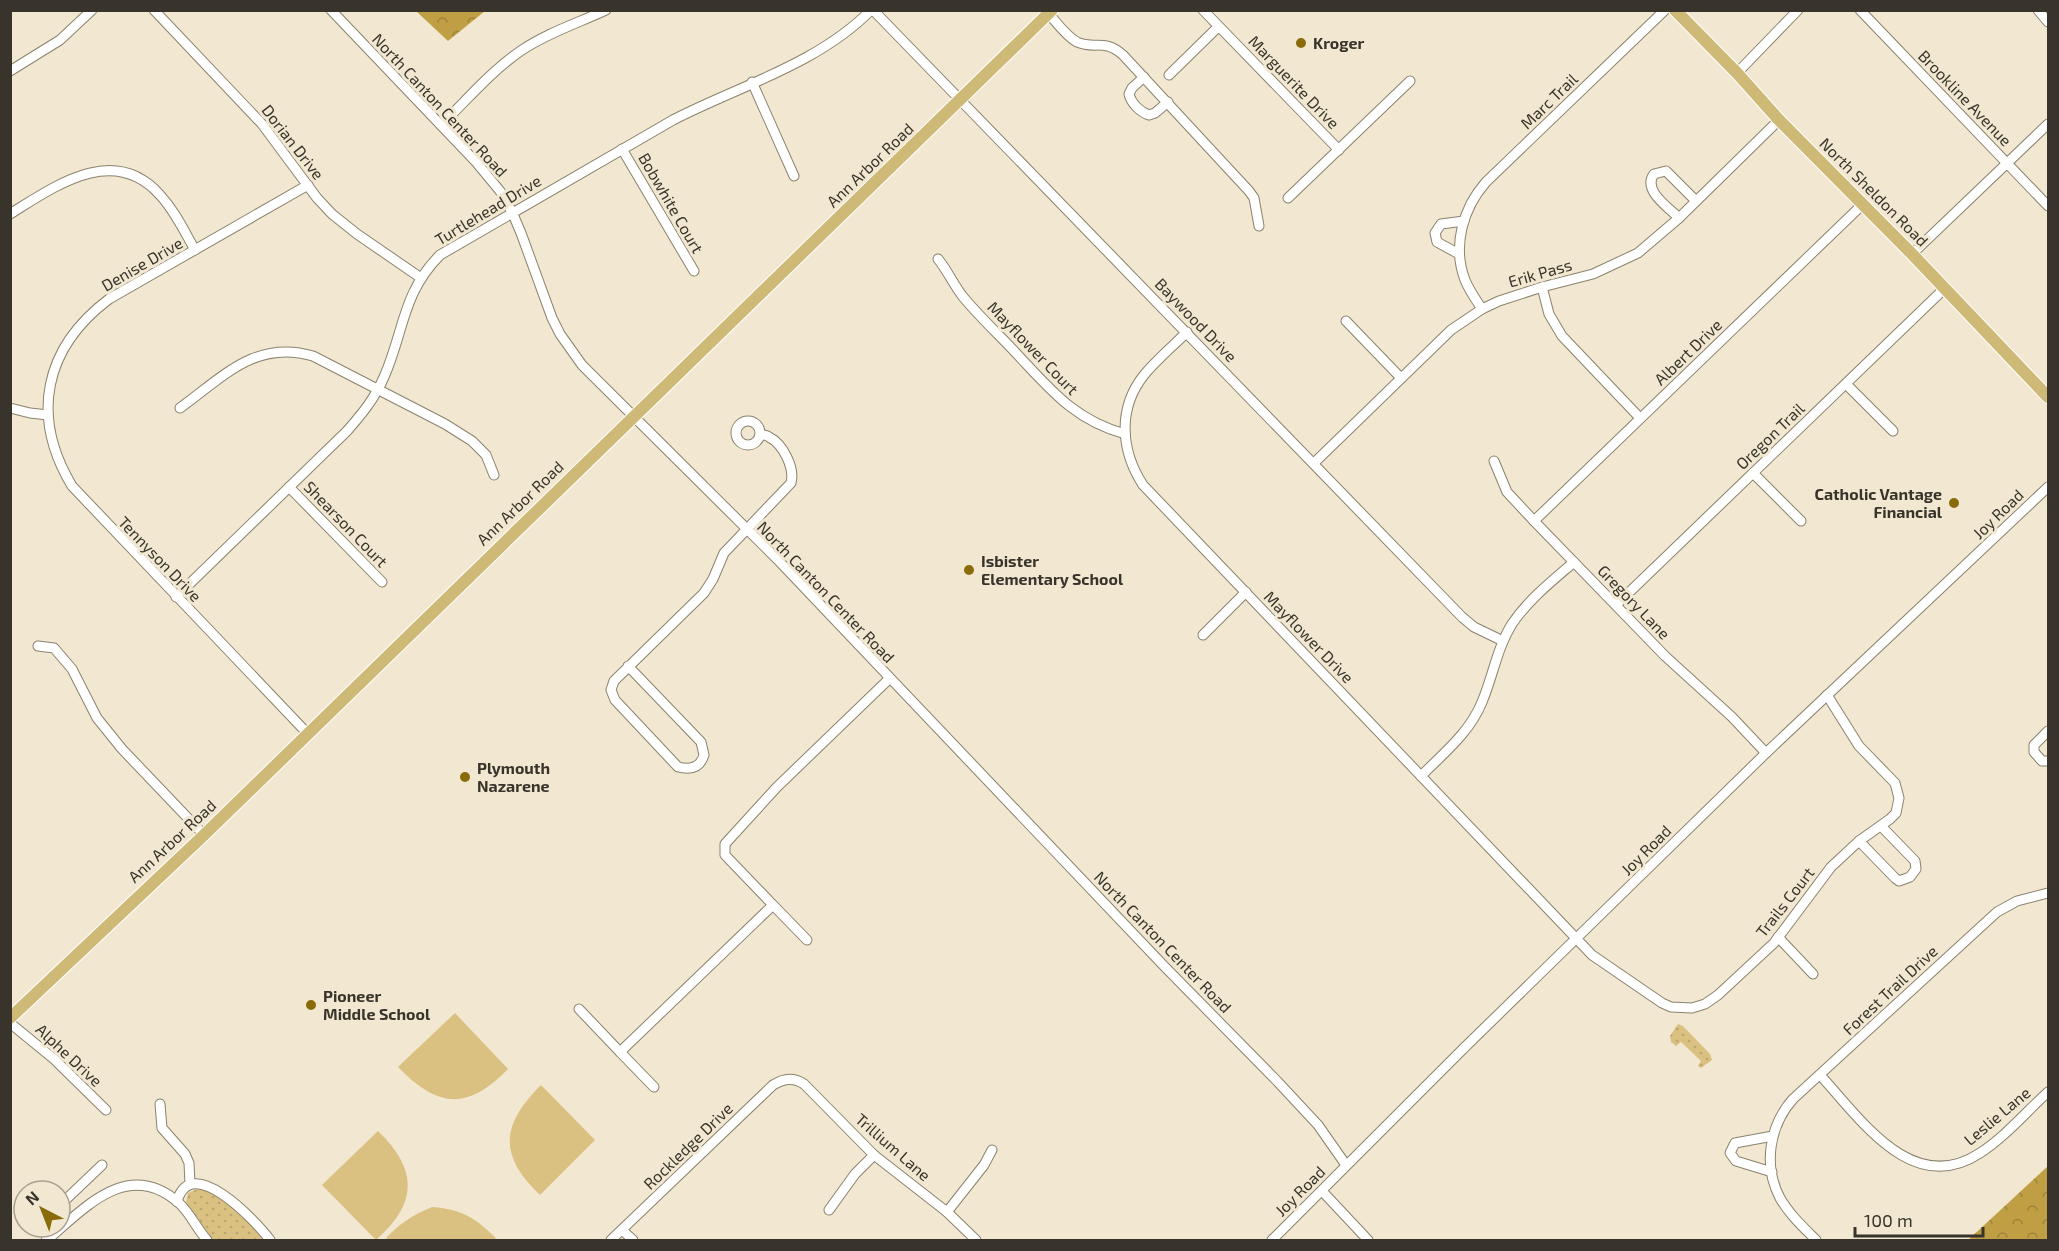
<svg xmlns="http://www.w3.org/2000/svg" width="2059" height="1251" viewBox="0 0 2059 1251" font-family="'Exo 2',sans-serif">
<style>
.grass{fill:url(#grass-dots)}
.forest{fill:url(#forest-crowns)}
.garden{fill:#dac181}
.lines{fill:none;stroke-linecap:round;stroke-linejoin:round}
.minor-casing{stroke:#8a826d;stroke-width:11}
.major-casing{stroke:#fff;stroke-width:14}
.minor{stroke:#fff;stroke-width:9}
.major{stroke:#ceb977;stroke-width:12}
.poi-dot{fill:#896b09;stroke:#f2e8d1;stroke-width:2}
.labels{text-anchor:middle;stroke-width:6;stroke-linejoin:round;paint-order:stroke}
.poi-label{font-size:16px;font-weight:bold;fill:#38342b;stroke:#f2e8d1;text-anchor:start}
.street-label{font-size:16px;fill:#38342b;stroke:#f2e8d1}
</style>
<defs>
<pattern id="grass-dots" width="8" height="8" patternUnits="userSpaceOnUse" patternTransform="scale(1.5)"><rect width="8" height="8" fill="#dac181"/><path d="M2 2h.1M6 6h.1" fill="none" stroke="#bca670" stroke-width="1.8" stroke-linecap="round"/></pattern>
<pattern id="forest-crowns" width="20" height="18" patternUnits="userSpaceOnUse" patternTransform="scale(1.5)"><rect width="20" height="18" fill="#c09f44"/><path d="M2 6a3 3 0 1 1 6 0M12 15a3 3 0 1 1 6 0" fill="none" stroke="#9d8239"/></pattern>
</defs>
<rect width="100%" height="100%" fill="#f2e8d1"/>
<g class="grass">
<path d="M1678 1024 1683 1026 1710 1054 1712 1060 1701 1068 1698 1066 1701 1061 1681 1042 1676 1046 1671 1042 1670 1036Z"/>
<path d="M197 1189C224 1194 247 1220 263 1240H213L186 1202 188 1193Z"/>
</g>
<g class="forest">
<path d="M416 11H485L448 41Z"/>
<path d="M2048 1166V1240H1968Z"/>
</g>
<g class="garden">
<path d="M455 1013 508 1069C467 1111 438 1108 398 1067Z"/>
<path d="M541 1085 595 1140 540 1195C498 1155 501 1125 541 1085Z"/>
<path d="M378 1131C418 1170 418 1203 376 1240L322 1185Z"/>
<path d="M432 1207C462 1209 475 1218 496 1238L494 1240H388L386 1238C400 1223 413 1215 432 1207Z"/>
</g>
<g class="lines">
<g class="minor-casing">
<g id="minor">
<path d="M154 10 262 124 317 198 332 214 357 234 421 278"/>
<path d="M331 10 476 162 500 191 512 212 521 233 552 318 560 334 582 365 777 559 1164 966 1277 1081 1318 1125 1346 1165"/>
<path d="M873 10 1462 617 1474 627 1503 641"/>
<path d="M1203 10 1339 150"/>
<path d="M1860 10 2048 206"/>
<path d="M2038 10 2048 22"/>
<path d="M1049 14C1057 23 1066 36 1077 42 1095 50 1104 38 1123 55L1249 191 1254 198 1259 226"/>
<path d="M10 71 60 40 92 10"/>
<path d="M1737 73 1798 10"/>
<path d="M1169 75 1218 27"/>
<path d="M1144 77 1132 88 1129 94C1131 103 1140 112 1149 115L1155 113 1168 102"/>
<path d="M752 82 794 176"/>
<path d="M441 125C467 100 492 70 522 50 547 33 578 23 606 10"/>
<path d="M622 149 694 271"/>
<path d="M1288 198 1410 81"/>
<path d="M10 214C55 186 114 143 160 195 175 211 184 231 195 250"/>
<path d="M1679 218C1668 207 1642 190 1654 174L1666 171 1696 201"/>
<path d="M1459 254 1437 242 1435 233 1441 224 1464 221"/>
<path d="M1912 254 2048 124"/>
<path d="M938 259C948 271 954 286 964 298 980 317 998 334 1015 352 1050 389 1074 420 1125 434"/>
<path d="M1542 287 1549 314 1562 336 1640 418"/>
<path d="M1482 309C1476 300 1469 290 1465 280 1452 246 1463 208 1486 182L1665 10"/>
<path d="M1346 321 1401 378"/>
<path d="M1187 332C1173 346 1156 360 1144 375 1117 409 1121 451 1143 485L1592 955 1662 1003 1671 1007 1692 1008 1705 1004 1718 995 1774 943 1831 867 1859 841 1890 819 1896 813 1899 798 1895 783 1859 746 1827 695"/>
<path d="M1846 384 1893 431"/>
<path d="M10 408 30 413 48 415"/>
<path d="M180 408C223 377 256 339 313 356L445 424 472 441 486 455 494 475"/>
<circle cx="748" cy="433" r="12"/>
<path d="M1494 461 1507 492 1534 521 1665 656 1732 717 1766 753"/>
<path d="M1314 463 1451 330 1482 309 1499 301 1542 287 1593 274 1638 253 1679 218 1779 120"/>
<path d="M1753 473 1801 521"/>
<path d="M289 487 382 582"/>
<path d="M1534 521 1863 204"/>
<path d="M176 597 347 431C362 414 375 398 384 377 404 332 402 293 440 255L673 120C739 86 818 64 871 10"/>
<path d="M1616 605 1945 288"/>
<path d="M1203 635 1246 592"/>
<path d="M38 646 54 648 72 669 97 718 122 749 204 835"/>
<path d="M628 666 701 742 704 755C700 768 690 770 678 767L615 700 611 690 614 681 704 593 713 579 724 553 791 483C795 468 783 444 769 437 767 435 763 435 760 435"/>
<path d="M2048 731 2034 745V752L2042 761H2048"/>
<path d="M307 733 72 486C30 416 44 348 109 299L308 185"/>
<path d="M1421 776C1444 753 1470 732 1482 702 1493 676 1497 648 1512 624 1528 600 1552 581 1574 562"/>
<path d="M1859 841 1895 878 1899 881 1910 877 1916 869 1915 861 1881 826"/>
<path d="M773 905 807 940"/>
<path d="M1778 937 1813 974"/>
<path d="M579 1009 620 1052 773 905 725 855V844L777 787 889 679"/>
<path d="M10 1023 54 1059 106 1110"/>
<path d="M620 1052 654 1087"/>
<path d="M1820 1075C1860 1118 1912 1198 1980 1153 2005 1137 2026 1112 2048 1092"/>
<path d="M160 1104 162 1128 185 1154 189 1163 190 1184"/>
<path d="M1772 1172 1736 1161 1730 1153 1735 1143 1773 1136"/>
<path d="M1322 1191 1368 1240"/>
<path d="M177 1202C190 1151 256 1221 270 1240"/>
<path d="M60 1205 102 1165"/>
<path d="M829 1210 855 1174 874 1155"/>
<path d="M947 1212 984 1165 992 1150"/>
<path d="M45 1227 47 1240"/>
<path d="M622 1230 633 1240"/>
<path d="M47 1240C85 1208 128 1158 179 1203 190 1213 197 1229 207 1240"/>
<path d="M611 1240 773 1085C784 1078 794 1077 804 1084L874 1155 947 1212 976 1240"/>
<path d="M1272 1240 1464 1048 1766 753 2048 487"/>
<path d="M1816 1240C1803 1227 1789 1214 1780 1198 1763 1166 1769 1126 1793 1099L1997 912 2017 901 2048 893"/>
</g>
</g>
<g class="major-casing">
<g id="major">
<path d="M1675 10 1737 73 1779 120 1912 254 2048 397"/>
<path d="M10 1018 204 835 1052 10"/>
</g>
</g>
<use href="#minor" class="minor"/>
<use href="#major" class="major"/>
</g>
<g class="poi-dot">
<circle cx="1301" cy="43" r="6"/>
<circle cx="1954" cy="503" r="6"/>
<circle cx="969" cy="570" r="6"/>
<circle cx="465" cy="777" r="6"/>
<circle cx="311" cy="1005" r="6"/>
</g>
<g class="labels">
<g class="poi-label">
<text x="1313" y="49">Kroger</text>
<text x="1942" y="500" text-anchor="end">Catholic Vantage<tspan x="1942" dy="18">Financial</tspan></text>
<text x="981" y="567">Isbister<tspan x="981" dy="18">Elementary School</tspan></text>
<text x="477" y="774">Plymouth<tspan x="477" dy="18">Nazarene</tspan></text>
<text x="323" y="1002">Pioneer<tspan x="323" dy="18">Middle School</tspan></text>
</g>
<g class="street-label">
<text transform="translate(1294 82) rotate(46)" y="6">Marguerite Drive</text>
<text transform="translate(1965 98) rotate(46)" y="6">Brookline Avenue</text>
<text transform="translate(1549 101) rotate(-44)" y="6">Marc Trail</text>
<text transform="translate(440 105) rotate(47)" y="6">North Canton Center Road</text>
<text transform="translate(293 142) rotate(52)" y="6">Dorian Drive</text>
<text transform="translate(870 165) rotate(-44)" y="6">Ann Arbor Road</text>
<text transform="translate(1874 192) rotate(45)" y="6">North Sheldon Road</text>
<text transform="translate(671 203) rotate(60)" y="6">Bobwhite Court</text>
<text transform="translate(488 210) rotate(-31)" y="6">Turtlehead Drive</text>
<text transform="translate(142 264) rotate(-30)" y="6">Denise Drive</text>
<text transform="translate(1540 273) rotate(-16)" y="6">Erik Pass</text>
<text transform="translate(1196 320) rotate(46)" y="6">Baywood Drive</text>
<text transform="translate(1033 348) rotate(46)" y="6">Mayflower Court</text>
<text transform="translate(1688 352) rotate(-44)" y="6">Albert Drive</text>
<text transform="translate(1770 436) rotate(-44)" y="6">Oregon Trail</text>
<text transform="translate(520 503) rotate(-44)" y="6">Ann Arbor Road</text>
<text transform="translate(1998 514) rotate(-44)" y="6">Joy Road</text>
<text transform="translate(346 524) rotate(46)" y="6">Shearson Court</text>
<text transform="translate(160 559) rotate(46)" y="6">Tennyson Drive</text>
<text transform="translate(826 592) rotate(46)" y="6">North Canton Center Road</text>
<text transform="translate(1634 602) rotate(46)" y="6">Gregory Lane</text>
<text transform="translate(1309 637) rotate(46)" y="6">Mayflower Drive</text>
<text transform="translate(172 841) rotate(-43)" y="6">Ann Arbor Road</text>
<text transform="translate(1646 850) rotate(-45)" y="6">Joy Road</text>
<text transform="translate(1785 902) rotate(-52)" y="6">Trails Court</text>
<text transform="translate(1163 942) rotate(46)" y="6">North Canton Center Road</text>
<text transform="translate(1890 990) rotate(-43)" y="6">Forest Trail Drive</text>
<text transform="translate(69 1055) rotate(43)" y="6">Alphe Drive</text>
<text transform="translate(1997 1116) rotate(-40)" y="6">Leslie Lane</text>
<text transform="translate(688 1146) rotate(-44)" y="6">Rockledge Drive</text>
<text transform="translate(893 1147) rotate(41)" y="6">Trillium Lane</text>
<text transform="translate(1300 1191) rotate(-45)" y="6">Joy Road</text>
</g>
</g>
<rect width="2059" height="1251" fill="none" stroke="#38342b" stroke-width="24"/>
<g transform="translate(42 1209) rotate(318)"><circle r="28" fill="#f2e8d1" stroke="#a8a08f" stroke-width="1.5"/>
<path d="M0-4.5L10 22L0 15L-10 22Z" fill="#896b09"/>
<text y="-9" font-size="16" font-weight="bold" text-anchor="middle" fill="#38342b">N</text>
</g>
<path d="M1855 1227v9h128v-9" fill="none" stroke="#38342b" stroke-width="3"/>
<text x="1864" y="1227" font-size="18" fill="#38342b" stroke="#f2e8d1" stroke-width="4.5" paint-order="stroke">100 m</text>
</svg>
